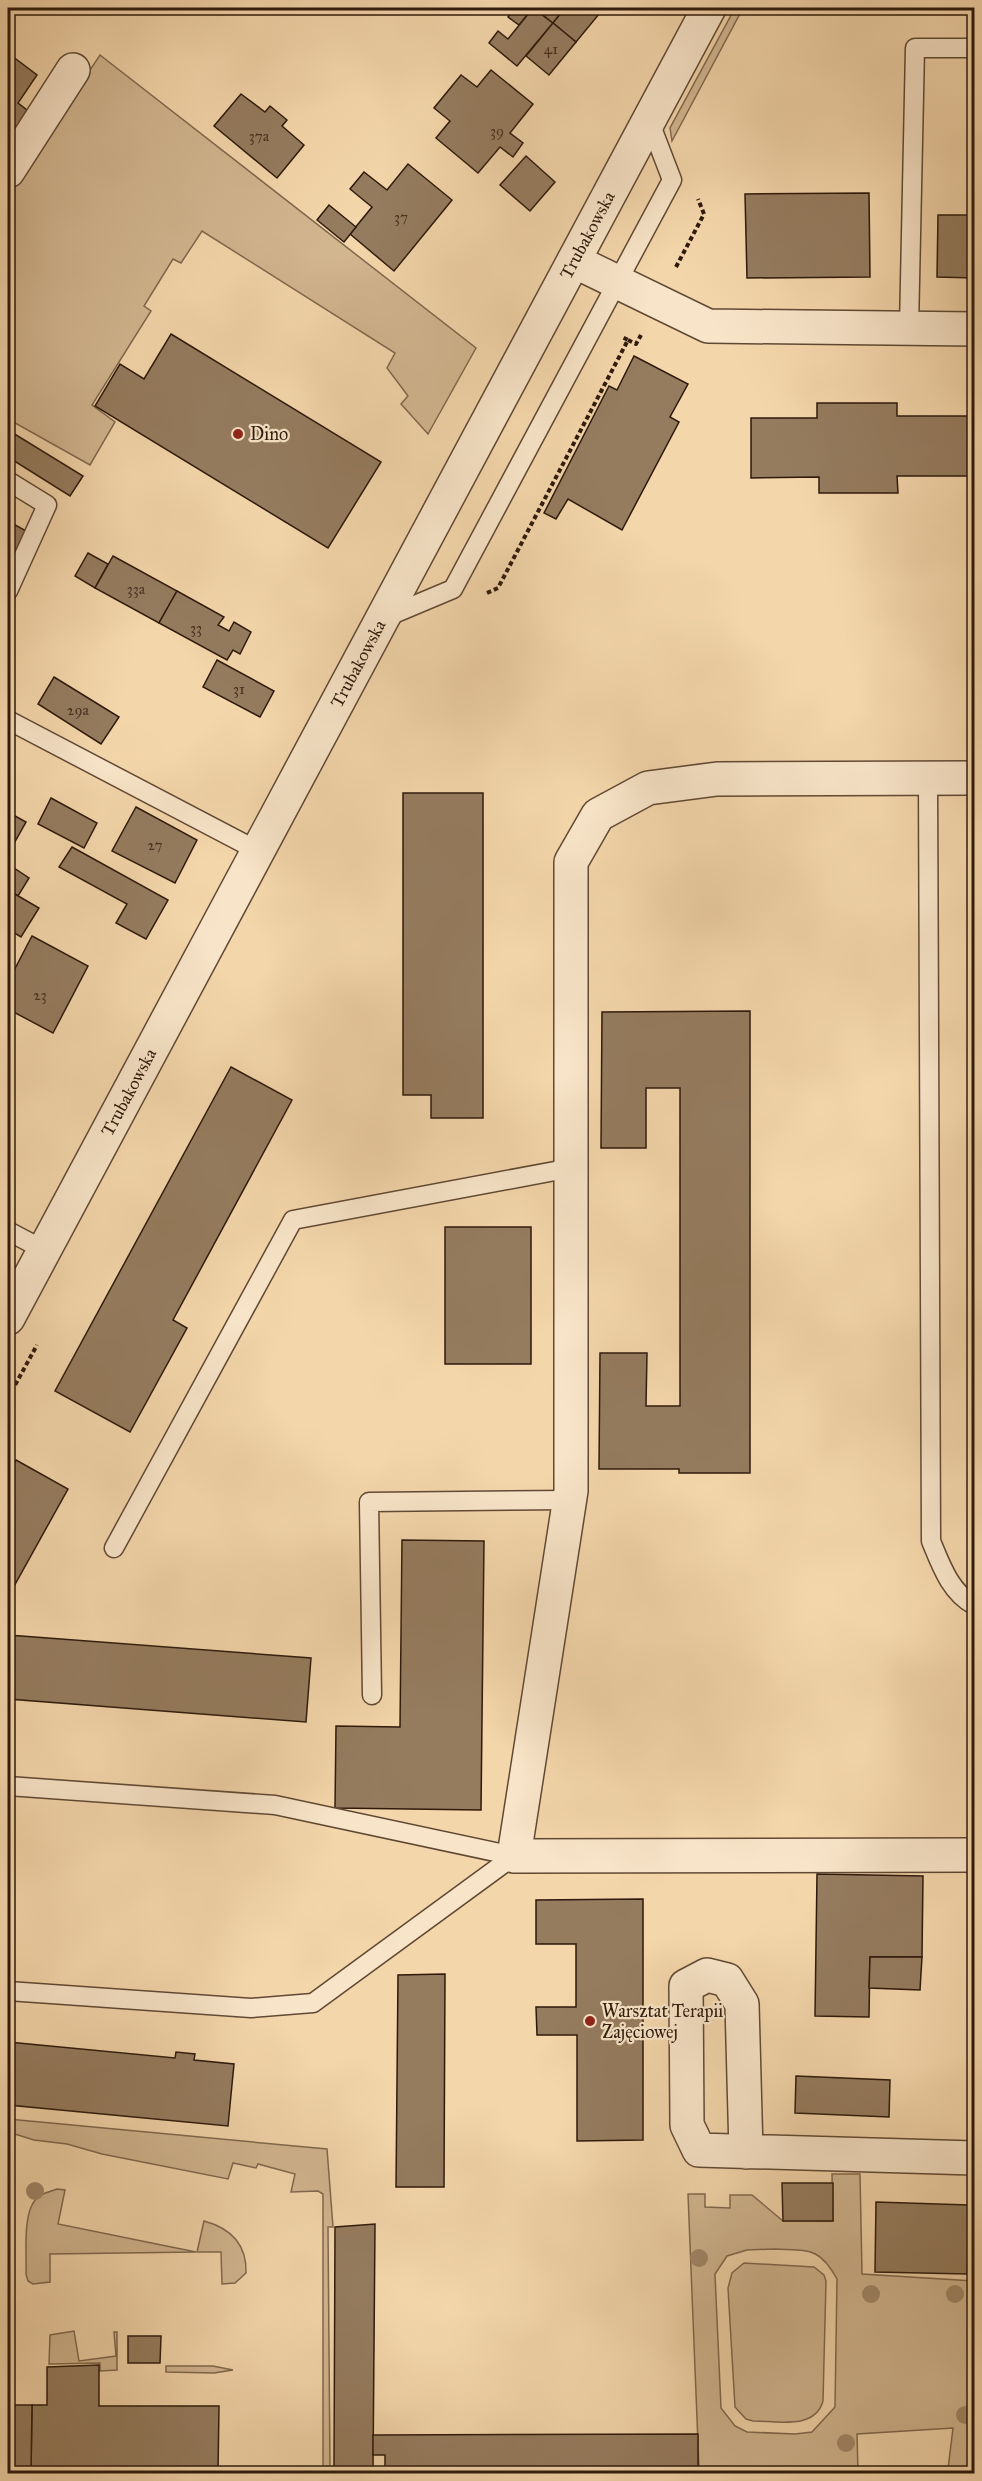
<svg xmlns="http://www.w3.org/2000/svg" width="982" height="2481" font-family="'IM FELL Great Primer',serif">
<rect width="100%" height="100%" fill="#f4d6ab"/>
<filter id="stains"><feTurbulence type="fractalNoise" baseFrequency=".00333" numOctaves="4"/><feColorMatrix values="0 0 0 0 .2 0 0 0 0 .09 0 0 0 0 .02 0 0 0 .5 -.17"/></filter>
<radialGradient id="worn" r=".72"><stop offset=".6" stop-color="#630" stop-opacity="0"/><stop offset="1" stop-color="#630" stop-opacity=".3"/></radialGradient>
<g fill="#d2b690" stroke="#80684e" stroke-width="1.5" fill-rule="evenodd">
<polygon points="735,8 743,8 672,141 670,128"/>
<polygon points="100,55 476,348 428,434 401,404 408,396 387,368 395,353 202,231 181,263 173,259 144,306 151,311 92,405 115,422 90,465 8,419 8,193"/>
<polygon points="8,2119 327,2149 333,2227 328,2227 330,2469 323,2469 323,2194 318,2191 291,2192 295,2174 258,2164 256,2168 233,2163 228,2179 102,2154 67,2144 34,2140 8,2132"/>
<path d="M832 2174H860L862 2274 974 2281V2470L948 2469 953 2428 857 2434 858 2471 700 2469 692 2474H499V2469L699 2468 688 2194H705V2207L730 2208V2195H752L783 2221H833ZM774 2249C808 2251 819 2246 837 2279L835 2407 812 2432 795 2434 747 2432 735 2426 721 2408 715 2274 727 2256 747 2250Z"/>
<path d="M57 2189 65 2190 58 2224 196 2252 50 2254V2282L33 2284 28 2281 26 2274C27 2255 22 2214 36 2199 41 2193 50 2192 57 2189Z"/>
<path d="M204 2221C230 2228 247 2244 246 2273L235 2283 222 2284 221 2252H197Z"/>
<path d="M744 2263 814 2267 824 2275 826 2281 823 2401C815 2430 777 2421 753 2421L746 2419 735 2407 728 2288 732 2273Z"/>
<polygon points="74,2331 79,2361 116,2356 114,2332 117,2332 117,2370 100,2371 100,2363 49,2364 50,2335"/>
<polygon points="166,2366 213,2366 233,2370 214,2373 166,2372"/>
</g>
<g fill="#957c5f" stroke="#2e1a0c" stroke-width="1.5">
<polygon points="516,8 533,8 519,25 508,17"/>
<polygon points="533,8 553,23 517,66 489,43 498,31 508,39"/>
<polygon points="534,8 565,8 553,23"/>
<polygon points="565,8 604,8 576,42 553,23"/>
<polygon points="553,23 576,42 549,75 526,56"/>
<polygon points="8,53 37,75 18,103 27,110 8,142"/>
<polygon points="491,70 533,104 510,133 523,143 513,157 500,147 478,173 436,138 450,121 434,108 461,75 477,87"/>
<polygon points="241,94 265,112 270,106 287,120 282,126 304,145 277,178 214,126"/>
<polygon points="526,156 555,182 530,211 500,185"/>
<polygon points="408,164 452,200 394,271 350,234 372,207 350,189 364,172 387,190"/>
<polygon points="869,193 870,277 747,278 745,194"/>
<polygon points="329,205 356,227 344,242 317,220"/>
<polygon points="938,215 974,215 974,278 937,277"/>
<polygon points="171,334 381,462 328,548 95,406 120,364 144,379"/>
<polygon points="634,356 688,384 670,417 679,422 622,530 568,499 556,519 544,513 609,386 617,390"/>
<polygon points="817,403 897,403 897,416 974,416 974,476 897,476 898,493 819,493 819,477 751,478 751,418 817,418"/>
<polygon points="8,430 83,476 70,496 8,457"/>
<polygon points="8,521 28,532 8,569"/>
<polygon points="88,553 108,564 95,588 75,576"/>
<polygon points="113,556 177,591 159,623 95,588"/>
<polygon points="177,591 224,617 218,625 229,631 234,622 251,632 240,654 233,650 227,660 159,623"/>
<polygon points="217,660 274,691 260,717 203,687"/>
<polygon points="54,677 119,717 101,744 38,704"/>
<polygon points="403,793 483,793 483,1118 431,1118 431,1095 403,1095"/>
<polygon points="51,798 97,823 84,848 38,824"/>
<polygon points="136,807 197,840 175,883 112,851"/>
<polygon points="8,812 26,822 12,847 8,845"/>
<polygon points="72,847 168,900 146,939 116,923 127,904 59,867"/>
<polygon points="8,864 29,878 18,896 8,890"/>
<polygon points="8,890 39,908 21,937 8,929"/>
<polygon points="32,936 88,966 53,1033 8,1009 8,982"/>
<polygon points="750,1011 750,1473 679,1473 679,1469 599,1469 600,1353 647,1353 646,1406 680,1406 680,1088 646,1088 646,1148 601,1148 602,1012"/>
<polygon points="231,1067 292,1100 173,1320 187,1328 130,1432 55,1391"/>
<rect x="445" y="1227" width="86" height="137"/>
<polygon points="16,1460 68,1489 8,1597 8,1475"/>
<polygon points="402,1540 484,1541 481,1810 335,1808 336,1726 400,1727"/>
<polygon points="8,1635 311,1658 306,1722 8,1699"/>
<polygon points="817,1874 923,1876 922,1957 870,1957 869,2017 815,2016"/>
<polygon points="643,1899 643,2140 577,2141 577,2035 537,2035 536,2007 576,2007 576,1944 536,1944 536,1900"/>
<polygon points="870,1957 922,1957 920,1990 869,1988"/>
<polygon points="445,1974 444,2187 396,2187 398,1975"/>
<polygon points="8,2042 175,2058 176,2052 195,2054 194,2060 234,2064 228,2126 8,2105"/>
<polygon points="796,2076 890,2080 889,2117 795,2113"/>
<polygon points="782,2183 833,2183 833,2221 783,2221"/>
<polygon points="876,2202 969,2205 967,2274 875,2272"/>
<polygon points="375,2224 373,2468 334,2468 335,2227"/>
<polygon points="128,2336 161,2336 160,2363 128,2363"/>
<polygon points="99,2365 99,2406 219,2406 218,2474 31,2474 32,2405 47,2405 47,2367"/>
<polygon points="8,2405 32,2405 31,2474 8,2474"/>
<polygon points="698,2434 698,2468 385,2470 385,2455 373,2455 373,2435"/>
<rect x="382" y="2469" width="117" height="5"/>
<polygon points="948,2469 948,2474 858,2474 857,2470"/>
<rect x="741" y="2471" width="117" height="3"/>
</g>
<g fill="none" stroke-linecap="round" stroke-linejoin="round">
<g stroke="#604934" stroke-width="21">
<g id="service">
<polyline points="909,328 915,48 974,48"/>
<polyline points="8,481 47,505 8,591"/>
<polyline points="384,618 453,589 672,180 649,120"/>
<polyline points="8,720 258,851"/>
<path d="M928 778 931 1541C941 1565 950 1592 974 1605"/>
<polyline points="8,1231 44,1250"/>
<polyline points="114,1548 293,1220 571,1168"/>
<polyline points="372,1695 369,1502 569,1500"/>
<polyline points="8,1786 275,1805 514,1856"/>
<polyline points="8,1991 251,2008 313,2003 514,1856"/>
</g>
</g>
<g stroke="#604934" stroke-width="36">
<g id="minor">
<polyline points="8,171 73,70"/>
<polyline points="574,261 708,326 974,329"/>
<polyline points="974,778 717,779 648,788 598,815 571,862 571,1491 514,1856 974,1855"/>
<polyline points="746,2152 742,2004 727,1980 707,1975 686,1986 687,2125 699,2150 974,2158"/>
</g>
</g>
<g stroke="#604934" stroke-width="36">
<g id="tertiary">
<path id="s1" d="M8 1318 709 8"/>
</g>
</g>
<g stroke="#2e1a0c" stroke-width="4" stroke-dasharray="4.5 3" stroke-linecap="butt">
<polyline points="676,267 704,214 698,199"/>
<polyline points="628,340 636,344 641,335"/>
<polyline points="487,593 498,588 628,340 622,337"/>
<polyline points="8,1398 37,1345"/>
</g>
<use href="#service" stroke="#f8e4c8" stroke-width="18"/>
<use href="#minor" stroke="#f8e4c8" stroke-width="33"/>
<use href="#tertiary" stroke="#f8e4c8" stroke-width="33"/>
</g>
<g fill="#a2886a">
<circle cx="35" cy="2191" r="9"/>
<circle cx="699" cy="2258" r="9"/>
<circle cx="871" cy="2294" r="9"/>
<circle cx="955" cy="2294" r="9"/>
<circle cx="965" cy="2415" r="9"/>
<circle cx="846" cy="2443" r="9"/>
</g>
<g fill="#8f2418" stroke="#f8e4c8" stroke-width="2">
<circle cx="238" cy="434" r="6"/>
<circle cx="590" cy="2021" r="6"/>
</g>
<g text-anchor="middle" stroke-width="4.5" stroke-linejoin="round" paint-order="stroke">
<g font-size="15" fill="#483221">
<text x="551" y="54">41</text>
<text x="497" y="136">39</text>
<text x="259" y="141">37a</text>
<text x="401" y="222">37</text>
<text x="136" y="594">33a</text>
<text x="196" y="633">33</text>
<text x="239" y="694">31</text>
<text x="78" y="715">29a</text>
<text x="155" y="850">27</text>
<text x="40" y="1000">23</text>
</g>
<g font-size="18" fill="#2e1a0c" stroke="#f8e4c8">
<text dy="6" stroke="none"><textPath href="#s1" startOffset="1228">Trubakowska</textPath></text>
<text dy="6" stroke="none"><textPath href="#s1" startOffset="742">Trubakowska</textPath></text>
<text dy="6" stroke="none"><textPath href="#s1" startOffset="256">Trubakowska</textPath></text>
</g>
<g font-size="18" fill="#2e1a0c" stroke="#f8e4c8" text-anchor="start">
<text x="250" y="440">Dino</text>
<text x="602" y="2017">Warsztat Terapii<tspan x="602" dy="21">Zajęciowej</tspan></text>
</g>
</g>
<rect width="982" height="2481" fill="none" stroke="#f4d6ab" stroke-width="30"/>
<rect x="9" y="9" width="964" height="2463" fill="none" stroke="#2e1a0c" stroke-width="3"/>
<rect x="15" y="15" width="952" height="2451" fill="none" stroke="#2e1a0c" stroke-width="1.5"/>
<rect width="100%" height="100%" filter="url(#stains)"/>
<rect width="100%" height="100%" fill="url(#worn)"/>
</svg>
